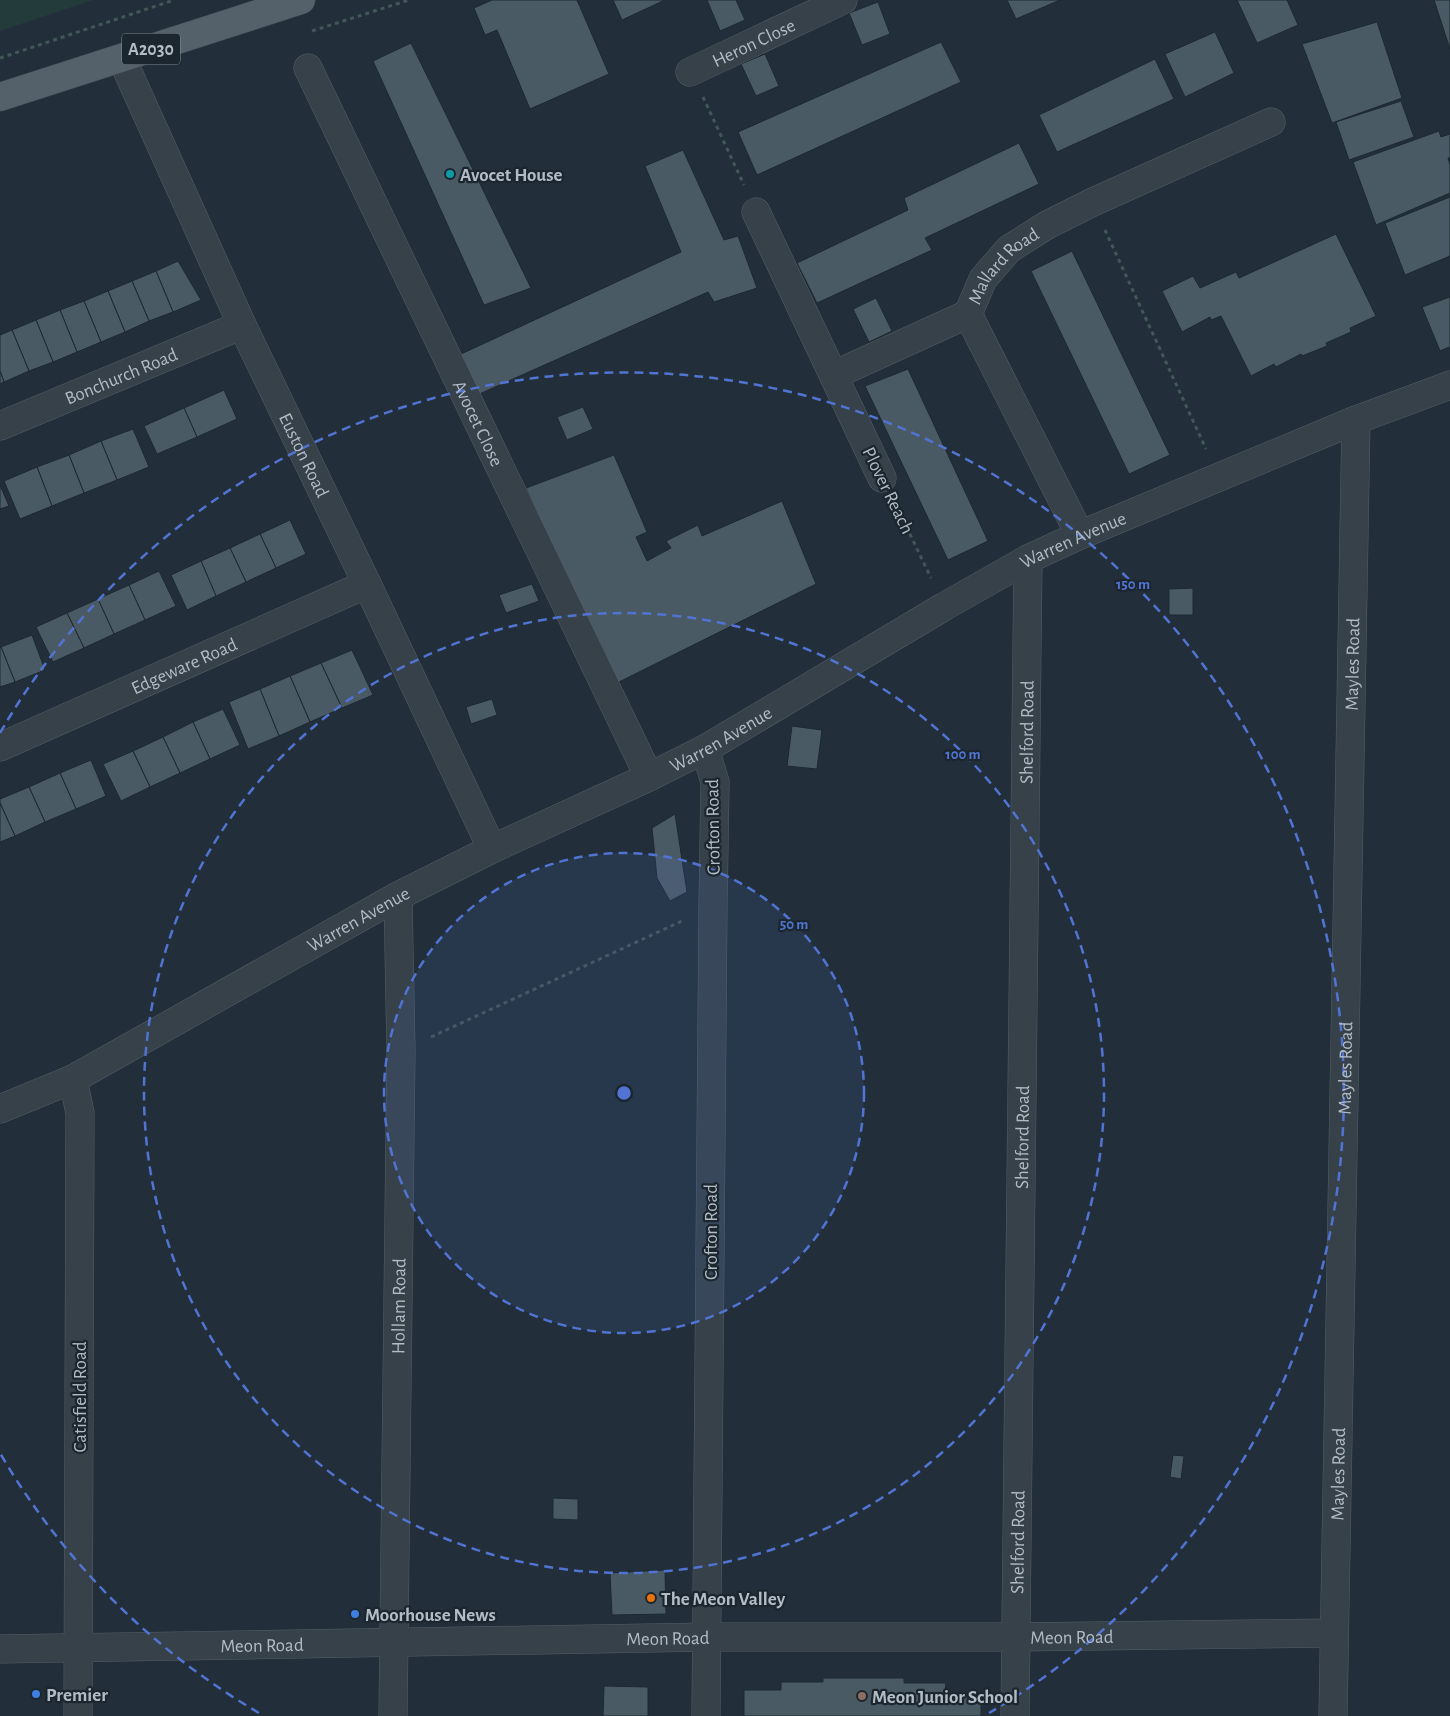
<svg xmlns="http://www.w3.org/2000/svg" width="1450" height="1716" font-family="'Alegreya Sans',sans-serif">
<rect width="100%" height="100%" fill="#222f3a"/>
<polygon fill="#243b3b" points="0,0 93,0 0,31"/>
<g fill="#4a5a65" stroke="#1d2831">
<polygon points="492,0 577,0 609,74 530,109 497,30 485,35 474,8"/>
<polygon points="613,0 665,0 622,20"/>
<polygon points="707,0 736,0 745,20 720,31"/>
<polygon points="1007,0 1060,0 1016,19"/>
<polygon points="1237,0 1287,0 1298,25 1257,43"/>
<polygon points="1434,0 1450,0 1450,49"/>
<polygon points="878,2 890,34 862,45 849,13"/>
<polygon points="1377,22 1402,98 1332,123 1302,44"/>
<polygon points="1215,32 1234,73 1185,97 1165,54"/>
<polygon points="941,42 961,82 757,175 738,132"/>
<polygon points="411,43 531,288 484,305 373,61"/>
<polygon points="765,54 779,86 756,96 741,64"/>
<polygon points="1155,59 1174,99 1057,152 1039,115"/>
<polygon points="1401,101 1414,137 1349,160 1336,122"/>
<polygon points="1439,131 1441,137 1450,134 1450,158 1448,158 1450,165 1450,193 1376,225 1353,162"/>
<polygon points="1019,143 1039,184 925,238 932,250 817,303 797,263 908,210 904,198"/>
<polygon points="683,150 724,240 738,236 757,288 714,302 708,292 475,396 459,355 681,252 645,166"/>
<polygon points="1450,197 1450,256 1405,275 1385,223"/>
<polygon points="1336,234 1376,316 1350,328 1351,332 1326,343 1327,346 1302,356 1301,354 1276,367 1274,364 1251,376 1221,316 1211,320 1210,317 1182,332 1162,291 1193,276 1200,288 1236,272 1239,278"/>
<polygon points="1072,251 1170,455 1129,474 1031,271"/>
<polygon points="178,261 201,300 173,312 156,271"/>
<polygon points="156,271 173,312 149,321 132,281"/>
<polygon points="132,281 149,321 125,332 108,291"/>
<polygon points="108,291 125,332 101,342 84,301"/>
<polygon points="1450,297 1450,350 1449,347 1440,351 1422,307"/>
<polygon points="876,298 892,331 869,342 853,309"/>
<polygon points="84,301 101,342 77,352 60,310"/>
<polygon points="60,310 77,352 53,362 36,320"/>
<polygon points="36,320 53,362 29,371 12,330"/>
<polygon points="12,330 29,371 4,382 0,371 0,335"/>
<polygon points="908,369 988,541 948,560 865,386"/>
<polygon points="0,371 4,382 0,384"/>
<polygon points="224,390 237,419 197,437 184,408"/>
<polygon points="583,407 593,429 567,440 557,417"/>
<polygon points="184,408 197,437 157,454 144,426"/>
<polygon points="133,429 149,467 117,480 101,441"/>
<polygon points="101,441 117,480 84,493 69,455"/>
<polygon points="69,455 84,493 52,506 37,467"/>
<polygon points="614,455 647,532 636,537 647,561 671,548 666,541 698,525 702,536 782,501 816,584 613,685 526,488"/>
<polygon points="37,467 52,506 20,519 4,481"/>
<polygon points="0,485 9,506 0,509"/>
<polygon points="290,520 306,554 276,568 260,534"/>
<polygon points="260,534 276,568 246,582 230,548"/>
<polygon points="230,548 246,582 216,596 201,561"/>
<polygon points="201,561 216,596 187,610 171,575"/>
<polygon points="159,571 176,606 145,620 129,585"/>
<polygon points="532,584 539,601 506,613 499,595"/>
<polygon points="129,585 145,620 114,634 98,599"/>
<polygon points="1193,588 1193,615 1169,615 1169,589"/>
<polygon points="98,599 114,634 84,648 67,613"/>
<polygon points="67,613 84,648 53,662 36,627"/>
<polygon points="32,635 45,670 15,682 1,647"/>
<polygon points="1,647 15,682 0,687 0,648"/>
<polygon points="352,650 373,695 342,708 321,663"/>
<polygon points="321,663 342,708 310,722 290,676"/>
<polygon points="290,676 310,722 279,736 260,689"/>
<polygon points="260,689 279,736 248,749 229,702"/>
<polygon points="492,699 497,715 471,724 466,707"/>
<polygon points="223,709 240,745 210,759 193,722"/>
<polygon points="193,722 210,759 180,773 163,737"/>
<polygon points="792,726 822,730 817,769 787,766"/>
<polygon points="163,737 180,773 150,787 133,751"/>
<polygon points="133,751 150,787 121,801 103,764"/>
<polygon points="91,760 106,796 76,809 60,773"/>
<polygon points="60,773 76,809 45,822 29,787"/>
<polygon points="29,787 45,822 15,836 0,803 0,799"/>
<polygon points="0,803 15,836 0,842"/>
<polygon points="675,814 687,892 670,901 657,878 652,828"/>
<polygon points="1173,1455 1184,1456 1181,1479 1170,1477"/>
<polygon points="553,1498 578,1499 578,1520 553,1519"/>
<polygon points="665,1570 666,1614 612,1615 610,1573"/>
<polygon points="823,1678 904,1678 904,1683 946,1683 945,1692 981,1693 981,1716 744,1716 744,1690 781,1690 781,1682 823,1682"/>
<polygon points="604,1686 648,1687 648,1716 603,1716"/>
</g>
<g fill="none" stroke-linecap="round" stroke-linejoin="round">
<g stroke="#545f68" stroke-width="29">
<g id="street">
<path id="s1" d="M122 59 242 325 367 584 492 849"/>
<path id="s2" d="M308 68 649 777"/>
<path id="s3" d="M690 72 843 0"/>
<polyline points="756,212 882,478"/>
<polyline points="834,375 968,314"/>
<path id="s4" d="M0 426 242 325"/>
<path id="s5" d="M1080 535 968 314 983 279 1009 249 1047 225 1093 202 1271 122"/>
<path id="s6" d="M0 747 367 584"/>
<polyline points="705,749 715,782 713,906 706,1716"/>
<polyline points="73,1079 80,1113 78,1716"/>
<path id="s7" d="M0 1109 73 1079 398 896 492 849 649 777 705 749 945 606 1028 559 1080 535 1356 420 1450 385"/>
<path id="s8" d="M0 1649 707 1637H1016L1334 1633"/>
<path id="s9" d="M393 1716 401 1051 398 896"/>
<path id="s10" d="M1015 1716 1028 559"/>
<path id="s11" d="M1333 1716 1356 420"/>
</g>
</g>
<g stroke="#3f4a53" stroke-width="29">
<polyline id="primary" points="0,97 301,0"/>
</g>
<g stroke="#425757" stroke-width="3" stroke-dasharray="4 4" stroke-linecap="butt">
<polyline points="312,31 409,0"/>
<polyline points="0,58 174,0"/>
<polyline points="703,97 744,185"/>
<polyline points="1105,230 1206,449"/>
<polyline points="896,505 931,578"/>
<polyline points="431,1037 682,921"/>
</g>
<use href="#street" stroke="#36414a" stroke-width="28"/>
<use href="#primary" stroke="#54606a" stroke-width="28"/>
</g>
<circle cx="624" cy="1093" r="240" fill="#5174d2" fill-opacity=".12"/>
<g fill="none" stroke="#5174d2" stroke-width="2.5" stroke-dasharray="9 6">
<circle cx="624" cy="1093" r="240"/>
<circle cx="624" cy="1093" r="480"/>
<path d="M259 1713A720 720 0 0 1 0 1453M0 733A720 720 0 1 1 989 1713"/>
</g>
<circle fill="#0f9aa8" stroke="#1b262f" stroke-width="2" cx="450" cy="174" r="5"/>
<circle fill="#e8710a" stroke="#1b262f" stroke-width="2" cx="651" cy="1598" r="5"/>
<g fill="#3f7fe0" stroke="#1b262f" stroke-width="2">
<circle cx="355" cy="1614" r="5"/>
<circle cx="36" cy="1694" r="5"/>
</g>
<circle fill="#8d6e63" stroke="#1b262f" stroke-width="2" cx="862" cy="1696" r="5"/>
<g text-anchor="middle" stroke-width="4.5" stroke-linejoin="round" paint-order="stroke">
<rect fill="#1b262f" stroke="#848f99" stroke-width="1" x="122" y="33.5" width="58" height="31" rx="4"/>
<g font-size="18" font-weight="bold" fill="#b1bcc6">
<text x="151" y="55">A2030</text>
</g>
<g font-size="19" fill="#b1bcc6" stroke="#1b262f">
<text dy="7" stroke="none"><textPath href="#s3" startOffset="70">Heron Close</textPath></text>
<text dy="7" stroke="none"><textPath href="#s5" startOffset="309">Mallard Road</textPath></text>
<text dy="7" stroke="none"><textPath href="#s4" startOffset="131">Bonchurch Road</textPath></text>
<text dy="7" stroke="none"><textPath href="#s2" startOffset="394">Avocet Close</textPath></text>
<text dy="7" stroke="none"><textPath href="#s1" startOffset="436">Euston Road</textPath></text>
<text transform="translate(889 490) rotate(64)" y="7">Plover Reach</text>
<text dy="7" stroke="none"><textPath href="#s7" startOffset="1216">Warren Avenue</textPath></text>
<text dy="7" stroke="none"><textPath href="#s11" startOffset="1052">Mayles Road</textPath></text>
<text dy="7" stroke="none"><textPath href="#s6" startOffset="201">Edgeware Road</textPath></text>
<text dy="7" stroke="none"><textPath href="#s10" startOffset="984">Shelford Road</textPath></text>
<text dy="7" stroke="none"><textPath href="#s7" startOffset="811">Warren Avenue</textPath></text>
<text transform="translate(712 827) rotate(-91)" y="7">Crofton Road</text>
<text dy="7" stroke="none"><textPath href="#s7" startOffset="406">Warren Avenue</textPath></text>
<text dy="7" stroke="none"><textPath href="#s11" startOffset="648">Mayles Road</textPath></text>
<text dy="7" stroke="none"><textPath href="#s10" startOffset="579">Shelford Road</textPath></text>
<text transform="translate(710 1232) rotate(-90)" y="7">Crofton Road</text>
<text dy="7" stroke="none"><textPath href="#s9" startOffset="410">Hollam Road</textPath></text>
<text transform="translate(79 1397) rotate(-90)" y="7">Catisfield Road</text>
<text dy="7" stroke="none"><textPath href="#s11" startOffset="242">Mayles Road</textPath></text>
<text dy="7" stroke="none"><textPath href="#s10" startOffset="174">Shelford Road</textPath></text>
<text dy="7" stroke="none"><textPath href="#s8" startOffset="1072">Meon Road</textPath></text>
<text dy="7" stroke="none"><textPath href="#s8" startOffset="668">Meon Road</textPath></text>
<text dy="7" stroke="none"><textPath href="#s8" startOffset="262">Meon Road</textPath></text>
</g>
<g font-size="19" font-weight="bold" fill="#b1bcc6" stroke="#1b262f" text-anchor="start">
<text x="460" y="181">Avocet House</text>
<text x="661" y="1605">The Meon Valley</text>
<text x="365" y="1621">Moorhouse News</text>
<text x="46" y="1701">Premier</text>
<text x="872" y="1703">Meon Junior School</text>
</g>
</g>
<circle cx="624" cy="1093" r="8" fill="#5174d2" stroke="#1b262f" stroke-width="2.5"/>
<g font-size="15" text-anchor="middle" font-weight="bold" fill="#5174d2" stroke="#1b262f" stroke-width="4.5" stroke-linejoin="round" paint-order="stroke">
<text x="1133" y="589">150 m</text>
<text x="963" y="759">100 m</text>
<text x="794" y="929">50 m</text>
</g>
</svg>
